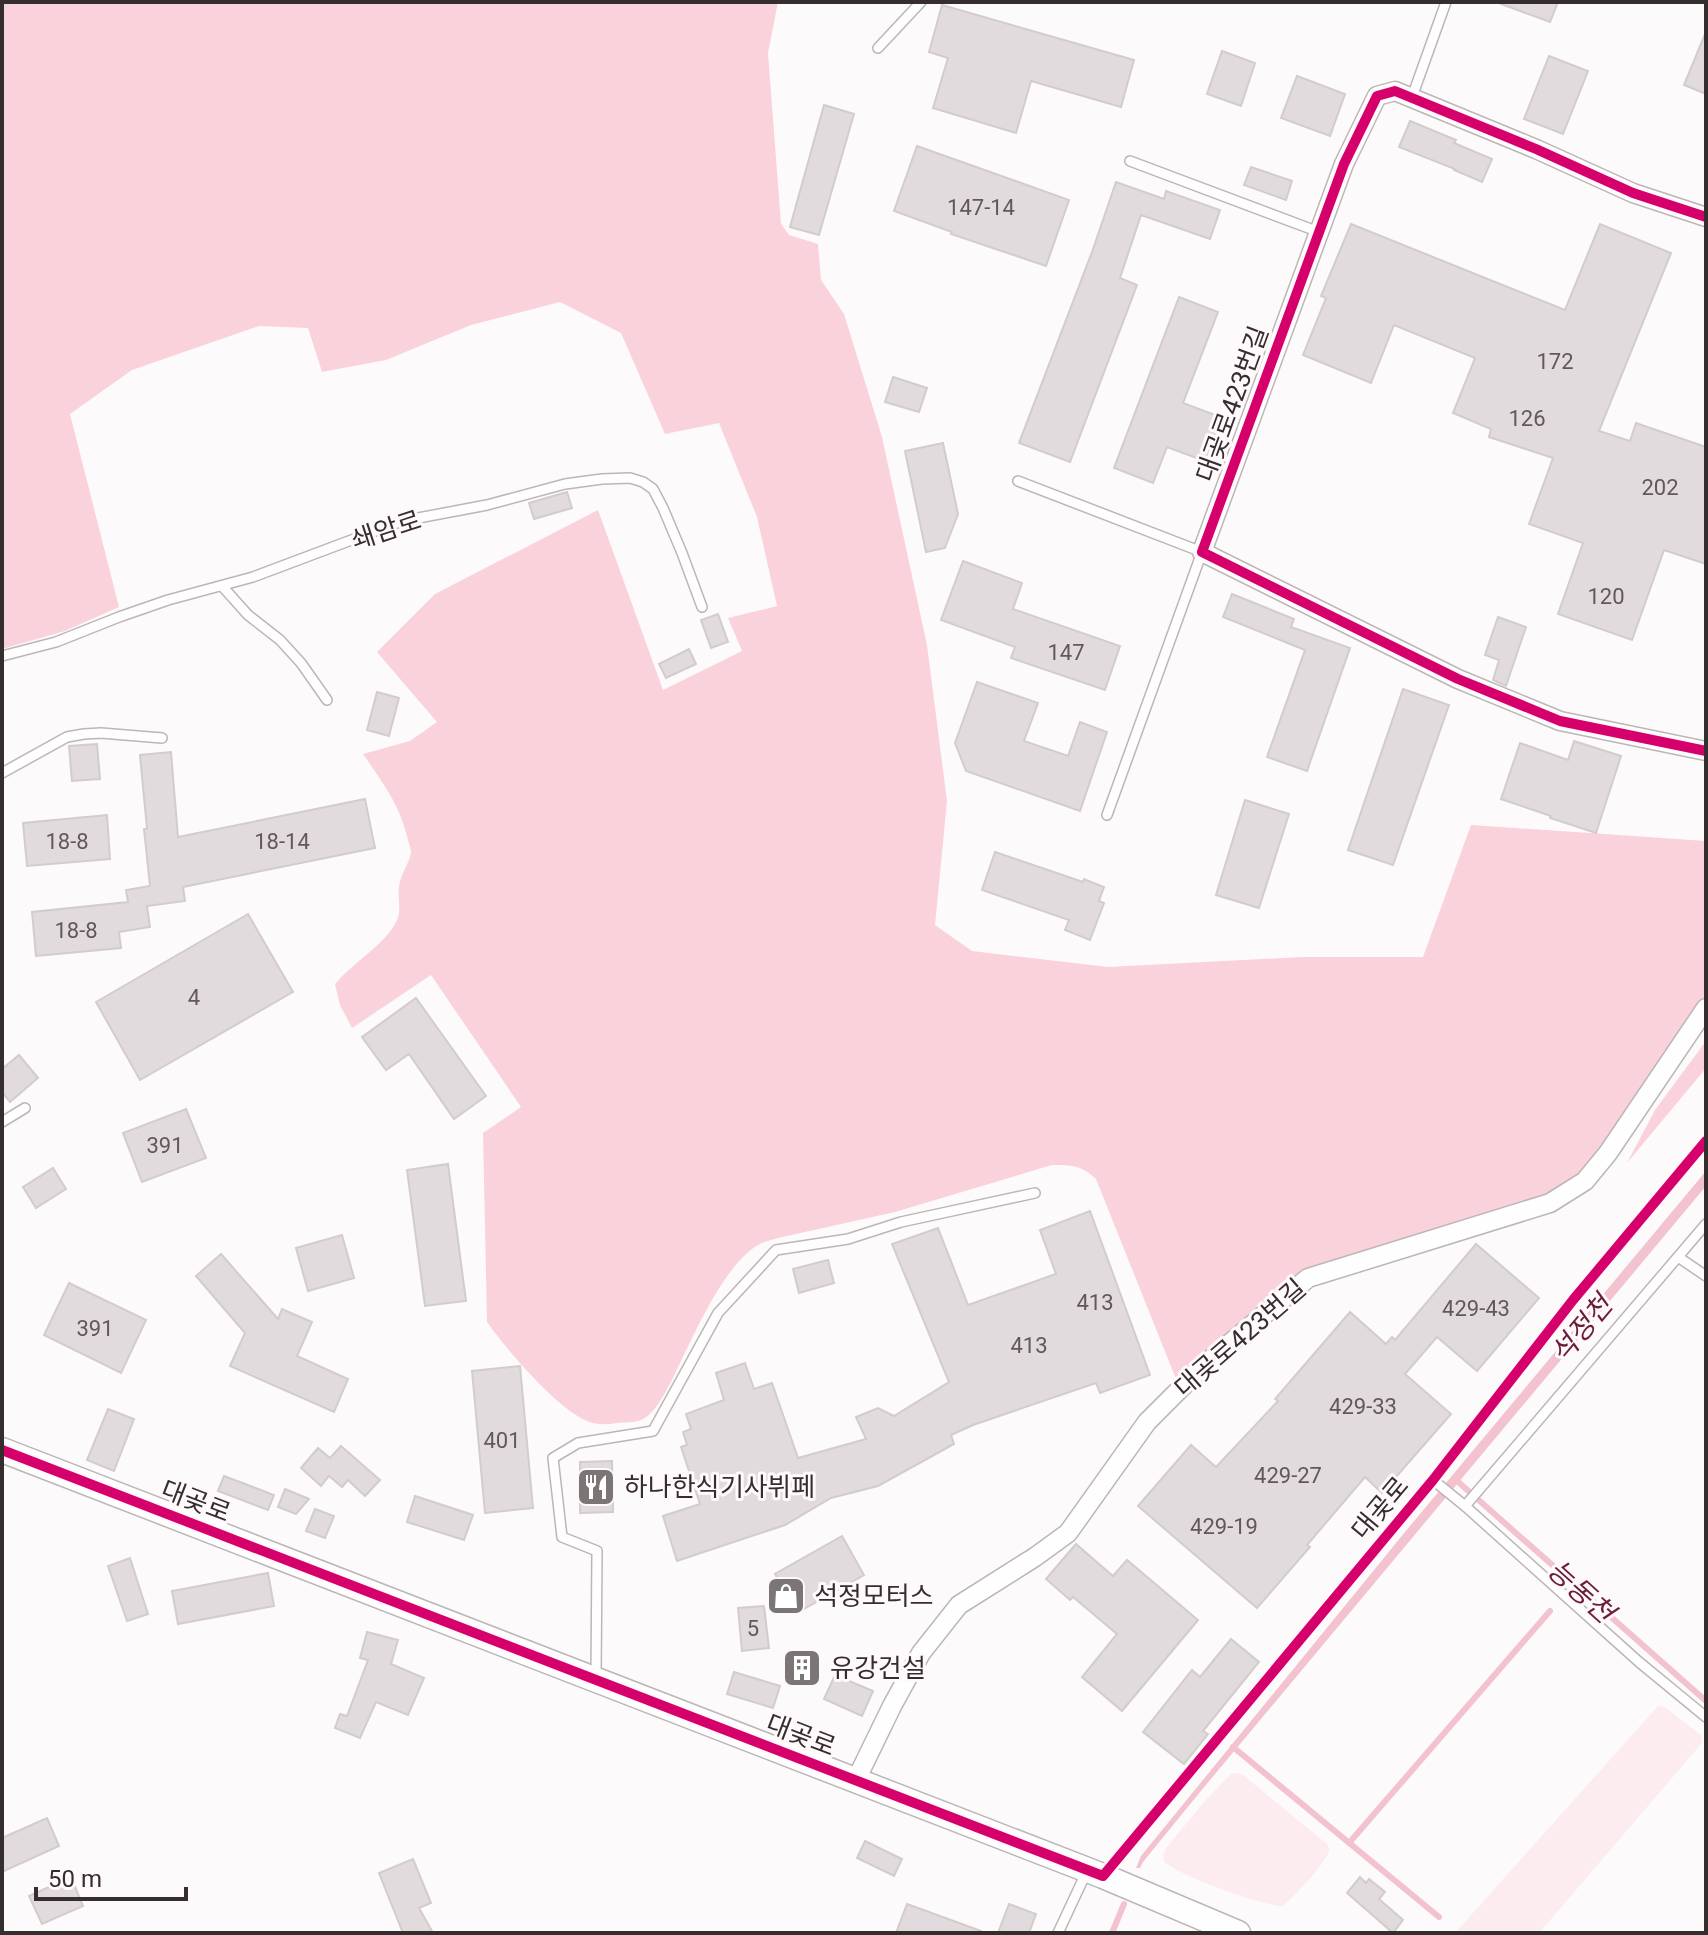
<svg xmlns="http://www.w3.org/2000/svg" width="1708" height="1935" font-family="Roboto,'Noto Sans KR',sans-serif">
<rect width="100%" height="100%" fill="#fdfafb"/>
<g fill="#fcecef">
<polygon points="1658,1706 1665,1707 1702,1736 1701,1744 1540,1932 1455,1933"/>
<path d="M1237 1773 1243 1775 1327 1844C1328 1846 1329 1848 1329 1850 1329 1860 1292 1899 1283 1906 1265 1907 1176 1875 1164 1861L1163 1855 1167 1847 1204 1802 1231 1774Z"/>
</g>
<g fill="#fad2dc">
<path d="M2 2H778L768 53 781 224 789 235 818 244 821 280 844 314 882 437 927 645 947 801 935 925 972 951 1108 967 1302 957H1423L1471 825 1706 841V1008L1585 1181 1308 1278 1180 1389 1096 1179C1081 1165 1072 1165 1052 1165L895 1212 778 1238C772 1240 765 1241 760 1244 723 1263 690 1344 671 1382 664 1394 655 1414 641 1420 634 1423 624 1422 617 1423 607 1425 596 1425 587 1421 556 1408 507 1350 487 1322L483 1133 521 1107 431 975 352 1028 340 1005 335 984C351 965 373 952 389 933 405 913 397 908 399 887 400 875 410 862 411 852 411 848 409 844 408 840 400 805 383 783 363 754L410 741 437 722 377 652 435 594 598 510 663 690 742 651 728 618 777 606 757 517 719 423 665 434 621 333 560 302 471 325 386 360 322 372 308 328 259 326 132 370 70 414 119 607 65 631 2 649Z"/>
<polygon points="1706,1041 1706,1068 1627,1163 1655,1110"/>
</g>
<polygon fill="#f2c2ce" points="1706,1171 1706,1186 1200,1792 1143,1862 1140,1868 1136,1868 1141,1856 1405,1532"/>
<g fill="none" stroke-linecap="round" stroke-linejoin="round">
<g stroke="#f2c2ce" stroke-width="6">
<polyline points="1456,1480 1706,1701"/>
<polyline points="1233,1747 1439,1917"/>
<polyline points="1349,1843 1550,1611"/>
<polyline points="1112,1933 1124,1904"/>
</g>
</g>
<g fill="#e1dbdd" stroke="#d2cccd" stroke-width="2">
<polygon points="1502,2 1558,2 1550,22 1501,4"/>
<polygon points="942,5 1134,60 1121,107 1031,81 1016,133 933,108 948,58 929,52"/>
<polygon points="1705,34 1706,34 1706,94 1684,85"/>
<polygon points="1222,51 1255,63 1241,106 1207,94"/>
<polygon points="1549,56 1588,71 1563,134 1524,119"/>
<polygon points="1297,76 1345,94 1330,136 1281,118"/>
<polygon points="824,105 854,114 819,235 790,227"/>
<polygon points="1410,121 1456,140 1454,143 1492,159 1482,182 1454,170 1455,169 1399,147"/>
<polygon points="917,146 1069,200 1046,266 951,234 952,232 894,211"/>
<polygon points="1251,167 1292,181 1286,200 1244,185"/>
<polygon points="1116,182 1164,199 1166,191 1220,210 1210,239 1141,215 1120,278 1137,285 1070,462 1019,443 1092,252"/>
<polygon points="1351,224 1565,310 1600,224 1671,253 1599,431 1630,441 1636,423 1706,447 1706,564 1664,550 1632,640 1558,614 1583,543 1529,524 1553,458 1489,437 1491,429 1453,413 1475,358 1394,325 1371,383 1303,355 1326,298 1321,296"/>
<polygon points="1179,297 1218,312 1183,403 1226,419 1210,463 1167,447 1153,483 1114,468"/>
<polygon points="893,377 927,388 919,412 885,402"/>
<polygon points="943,443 958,514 945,548 926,552 905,451"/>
<polygon points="567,492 572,508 534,519 529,503"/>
<polygon points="963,561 1022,583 1013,609 1120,646 1105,690 1011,658 1015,647 941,620"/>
<polygon points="1232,594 1294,619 1291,627 1350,648 1307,771 1267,757 1305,650 1223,617"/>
<polygon points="718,614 728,642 711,648 701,620"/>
<polygon points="1498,617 1526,627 1506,686 1493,680 1499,660 1485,655"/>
<polygon points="689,649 696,664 666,678 659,664"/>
<polygon points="977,682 1038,703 1024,741 1068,756 1080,722 1107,732 1080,811 966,771 955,743"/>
<polygon points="1403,689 1449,705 1393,865 1348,850"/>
<polygon points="377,692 399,698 389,736 367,730"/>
<polygon points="1574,741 1621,756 1596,833 1550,818 1551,816 1501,799 1520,743 1568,760"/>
<polygon points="97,744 100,779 72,781 69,746"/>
<polygon points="171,752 178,837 365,799 375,848 183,887 185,901 147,906 150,927 119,932 121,948 36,956 32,912 128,902 126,890 150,886 144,829 147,829 140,755"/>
<polygon points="1245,800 1289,814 1259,908 1216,895"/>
<polygon points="107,815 110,859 27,866 23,823"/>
<polygon points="995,852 1083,882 1084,879 1104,887 1099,901 1104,903 1090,940 1065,930 1069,920 982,890"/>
<polygon points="248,914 293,992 140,1080 96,1002"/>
<polygon points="416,998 486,1096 454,1119 409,1054 386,1070 362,1037"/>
<polygon points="19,1055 38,1078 10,1102 2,1092 2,1069"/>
<polygon points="186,1109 206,1158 142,1182 123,1133"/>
<polygon points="448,1164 466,1301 425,1306 407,1170"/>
<polygon points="53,1168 66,1189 36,1208 23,1187"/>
<polygon points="1090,1211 1150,1375 1100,1393 1096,1383 973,1425 951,1435 954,1444 878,1486 831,1498 785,1525 677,1561 663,1516 700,1504 681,1447 687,1445 683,1432 691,1429 686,1414 724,1400 716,1373 745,1363 754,1389 772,1383 798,1458 866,1439 856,1417 878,1408 894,1416 949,1382 892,1244 938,1228 968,1305 1056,1274 1040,1230"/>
<polygon points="342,1235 354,1278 308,1291 296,1248"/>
<polygon points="1476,1244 1539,1298 1477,1371 1437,1337 1405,1374 1451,1414 1382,1493 1365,1477 1307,1545 1310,1547 1257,1608 1138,1506 1191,1445 1216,1467 1278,1401 1275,1399 1350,1312 1386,1344 1392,1337 1395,1340"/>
<polygon points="221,1254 278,1319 282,1309 312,1322 297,1356 348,1379 334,1412 230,1366 245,1333 196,1276"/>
<polygon points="828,1260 834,1283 799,1293 793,1269"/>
<polygon points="69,1283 146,1320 121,1373 44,1335"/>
<polygon points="520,1366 533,1508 485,1513 472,1371"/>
<polygon points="108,1409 134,1419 114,1471 87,1460"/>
<polygon points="341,1446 380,1480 365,1496 348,1480 342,1487 329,1476 321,1486 301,1468 318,1448 330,1458"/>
<polygon points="612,1461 613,1512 580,1513 580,1462"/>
<polygon points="224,1476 274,1495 268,1510 218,1491"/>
<polygon points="285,1489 309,1499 296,1514 278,1507"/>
<polygon points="415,1496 473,1515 464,1540 407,1522"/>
<polygon points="315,1509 334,1516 325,1538 306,1531"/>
<polygon points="842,1536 864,1575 797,1613 775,1574"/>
<polygon points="1076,1544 1113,1576 1127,1560 1198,1620 1122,1711 1082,1677 1117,1634 1073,1597 1070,1600 1046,1579"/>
<polygon points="130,1558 148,1614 127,1621 108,1566"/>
<polygon points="268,1573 274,1606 178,1624 172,1591"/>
<polygon points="764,1606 769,1648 742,1651 738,1608"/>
<polygon points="367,1632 398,1640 391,1664 424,1678 408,1715 376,1702 360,1738 335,1728 340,1714 347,1716 368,1660 360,1658"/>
<polygon points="1231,1639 1259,1662 1203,1731 1208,1734 1184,1764 1143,1732 1192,1670 1200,1677"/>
<polygon points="817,1657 818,1676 787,1679 786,1660"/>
<polygon points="734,1672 780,1686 773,1708 727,1694"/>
<polygon points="835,1675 873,1691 862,1716 824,1699"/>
<polygon points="47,1818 59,1846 2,1872 2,1838"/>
<polygon points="865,1841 902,1859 894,1876 857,1858"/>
<polygon points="413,1859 431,1903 419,1908 433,1933 403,1933 379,1873"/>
<polygon points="71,1877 83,1906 42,1924 29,1896"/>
<polygon points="1360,1877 1366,1883 1369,1879 1385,1892 1379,1899 1403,1920 1393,1933 1347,1893"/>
<polygon points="907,1904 981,1931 981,1933 896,1933"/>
<polygon points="1009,1904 1036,1914 1029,1933 998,1933"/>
</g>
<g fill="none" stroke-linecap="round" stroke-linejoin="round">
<g stroke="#bcb6b7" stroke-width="12">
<g id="service">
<polyline points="878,48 921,2"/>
<polyline points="1412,97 1446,2"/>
<polyline points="1130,161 1319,232"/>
<polyline points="1018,481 1202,552 1107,815"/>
<polyline points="222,586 248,615 280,640 301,663 327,700"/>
<polyline points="2,656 56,642 119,617 168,600 253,577 402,521 487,505 565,484 602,479 630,478 643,482 653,489 663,508 682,553 702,607"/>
<polyline points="2,773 67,737 84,734 101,733 162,738"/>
<polyline points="2,1122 25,1108"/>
<polyline points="1678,1257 1706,1276"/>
<polyline points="1433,1480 1465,1506 1706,1224"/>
<polyline points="1465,1506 1639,1662 1706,1717"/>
<polyline points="596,1676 597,1551 562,1537 553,1458 578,1443 653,1431 718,1313 776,1250 848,1239 901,1222 1035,1193"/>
<polyline points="1104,1874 1433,1480 1573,1300 1706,1141"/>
<polyline points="1058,1933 1086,1873"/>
</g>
</g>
<g stroke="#bcb6b7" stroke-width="21">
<g id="minor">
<polyline points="1706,217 1633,193 1536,149 1395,91 1377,96 1344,164 1202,552 1458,679 1560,721 1706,751"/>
<polyline points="856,1780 892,1706 921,1653 959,1605 1035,1557 1068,1533 1147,1422 1204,1365 1308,1278 1550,1203 1585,1181 1608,1153 1706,1008"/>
</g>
</g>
<g stroke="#bcb6b7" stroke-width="27">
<polyline id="tertiary" points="2,1450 1103,1876 1238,1933"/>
</g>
<use href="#service" stroke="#fffefe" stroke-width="9"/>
<use href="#minor" stroke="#fffefe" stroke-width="18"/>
<use href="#tertiary" stroke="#fffefe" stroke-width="24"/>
<g stroke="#fef9fa" stroke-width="15">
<g id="cycleway">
<polyline points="1706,217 1633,193 1536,149 1395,91 1377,96 1344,164 1202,552 1458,679 1560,721 1706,751"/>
<polyline points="2,1450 1103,1876 1433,1480 1573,1300 1706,1141"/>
</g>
</g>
<use href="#cycleway" stroke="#d6006c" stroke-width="10"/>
</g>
<defs>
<g id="restaurant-square" transform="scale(2)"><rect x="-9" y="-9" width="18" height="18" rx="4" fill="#7c7576" stroke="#fef9fa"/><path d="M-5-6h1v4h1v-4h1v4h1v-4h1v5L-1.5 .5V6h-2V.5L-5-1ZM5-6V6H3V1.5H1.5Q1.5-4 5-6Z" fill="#fff"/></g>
<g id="shop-square" transform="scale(2)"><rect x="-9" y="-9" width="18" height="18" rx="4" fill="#7c7576" stroke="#fef9fa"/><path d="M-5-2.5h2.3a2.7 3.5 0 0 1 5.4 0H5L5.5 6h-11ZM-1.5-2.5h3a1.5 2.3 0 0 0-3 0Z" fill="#fff"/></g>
<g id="building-square" transform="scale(2)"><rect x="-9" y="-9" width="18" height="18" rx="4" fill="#7c7576" stroke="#fef9fa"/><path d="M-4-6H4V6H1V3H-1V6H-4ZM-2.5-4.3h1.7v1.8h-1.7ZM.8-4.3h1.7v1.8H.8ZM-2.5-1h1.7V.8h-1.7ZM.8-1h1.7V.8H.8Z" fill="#fff"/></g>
</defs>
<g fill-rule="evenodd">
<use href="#restaurant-square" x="596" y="1487"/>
<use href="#shop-square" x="786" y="1596"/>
<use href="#building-square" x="802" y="1668"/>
</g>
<g text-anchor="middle" stroke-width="6" stroke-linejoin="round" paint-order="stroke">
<g font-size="22" fill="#61585a">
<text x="981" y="215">147-14</text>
<text x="1555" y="369">172</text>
<text x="1527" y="426">126</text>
<text x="1660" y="495">202</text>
<text x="1606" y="604">120</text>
<text x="1066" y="660">147</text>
<text x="67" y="849">18-8</text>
<text x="282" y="849">18-14</text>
<text x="76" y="938">18-8</text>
<text x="194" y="1005">4</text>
<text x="165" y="1153">391</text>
<text x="1095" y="1310">413</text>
<text x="1476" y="1316">429-43</text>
<text x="95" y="1336">391</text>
<text x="1029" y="1353">413</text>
<text x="1363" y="1414">429-33</text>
<text x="502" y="1448">401</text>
<text x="1288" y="1483">429-27</text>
<text x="1224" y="1534">429-19</text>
<text x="753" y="1636">5</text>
</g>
<g font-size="26" fill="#362d2f" stroke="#fef9fa">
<text transform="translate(1232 404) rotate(-70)" y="9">대곶로423번길</text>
<text transform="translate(386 530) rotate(-18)" y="9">쇄암로</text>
<text transform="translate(1240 1338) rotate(-41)" y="9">대곶로423번길</text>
<text transform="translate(196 1501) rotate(21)" y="9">대곶로</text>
<text transform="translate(1380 1508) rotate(-50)" y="9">대곶로</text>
<text transform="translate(801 1735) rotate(21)" y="9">대곶로</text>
</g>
<g font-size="26" fill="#362d2f" stroke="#fef9fa" text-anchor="start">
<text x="624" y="1496">하나한식기사뷔페</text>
<text x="814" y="1605">석정모터스</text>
<text x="830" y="1677">유강건설</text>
</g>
<g font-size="28" font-style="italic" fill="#6b1d38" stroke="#fef9fa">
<text transform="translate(1581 1329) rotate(-50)" y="10">석정천</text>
<text transform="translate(1581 1591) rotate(42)" y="10">능동천</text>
</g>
</g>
<rect width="1708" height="1935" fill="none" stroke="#362d2f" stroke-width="8"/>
<path d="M36 1887v12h150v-12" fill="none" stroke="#362d2f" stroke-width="4"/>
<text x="48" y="1887" font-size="24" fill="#362d2f" stroke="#fef9fa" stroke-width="6" paint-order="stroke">50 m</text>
</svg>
